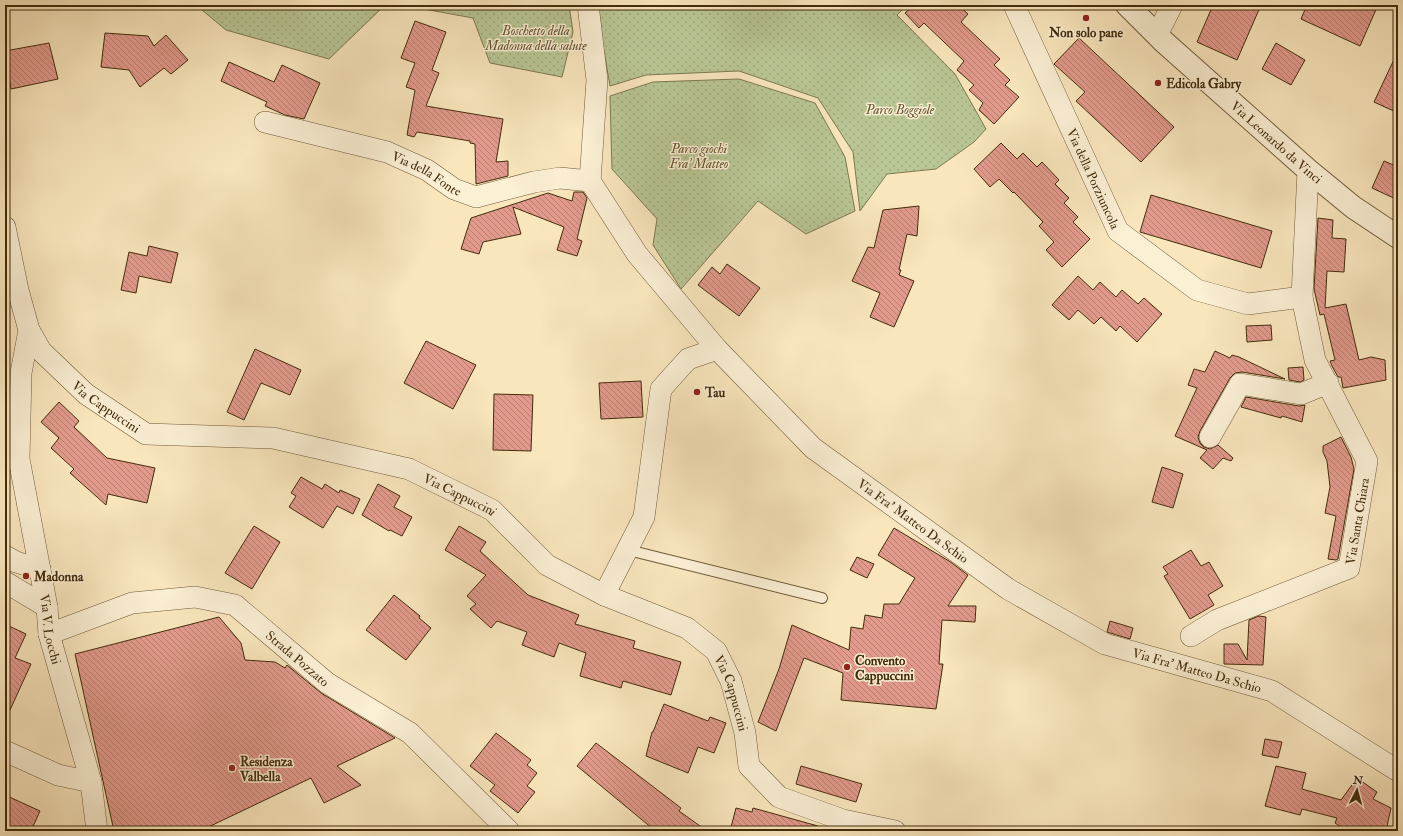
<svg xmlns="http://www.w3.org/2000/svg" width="1403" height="836" font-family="'IM FELL Double Pica',serif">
<defs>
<pattern id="grass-dots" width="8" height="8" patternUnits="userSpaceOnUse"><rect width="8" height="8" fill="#b9c695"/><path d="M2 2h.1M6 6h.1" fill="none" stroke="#a0aa7f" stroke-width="1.8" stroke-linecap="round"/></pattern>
<pattern id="building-back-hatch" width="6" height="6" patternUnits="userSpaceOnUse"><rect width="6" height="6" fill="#e29a8c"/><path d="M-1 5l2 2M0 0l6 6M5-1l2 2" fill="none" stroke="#b97e71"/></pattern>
</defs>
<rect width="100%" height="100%" fill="#f9e6bd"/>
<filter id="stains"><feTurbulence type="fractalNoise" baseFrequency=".005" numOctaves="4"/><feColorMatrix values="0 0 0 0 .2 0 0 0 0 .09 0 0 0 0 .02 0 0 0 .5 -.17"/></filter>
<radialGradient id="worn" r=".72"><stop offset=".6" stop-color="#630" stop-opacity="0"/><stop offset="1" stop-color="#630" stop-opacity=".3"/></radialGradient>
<g fill="url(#grass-dots)" stroke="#7e7950">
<polygon points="196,5 385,5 329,59 226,30"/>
<polygon points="402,5 569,5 573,32 562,77 490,63 473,18"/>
<polygon points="596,5 907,5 897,15 955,74 986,129 974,142 936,169 887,174 860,211 853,152 818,98 739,71 646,75 610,86"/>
<polygon points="739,79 815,103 845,157 855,211 806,234 758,201 681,289 653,245 657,219 612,169 610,96 653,82"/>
</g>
<g fill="url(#building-back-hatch)" stroke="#432c0b">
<polygon points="914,5 958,5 968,14 961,22 1000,59 994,65 1010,80 1005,85 1019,97 994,124 979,110 983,103 969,90 974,85 957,70 964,61 924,23 919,28 905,13"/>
<polygon points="1213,5 1261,5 1237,60 1197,42"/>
<polygon points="1307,5 1378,5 1360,46 1301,19"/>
<polygon points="415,21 446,32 432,70 439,73 426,106 503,119 496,162 508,161 508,176 476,184 475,144 470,143 470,141 417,132 414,137 407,135 415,90 406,87 415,63 401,58"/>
<polygon points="105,33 148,36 154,46 166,35 188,60 171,74 164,68 140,87 129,70 101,67"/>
<polygon points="1079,38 1174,127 1141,162 1076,101 1085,92 1054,64"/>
<polygon points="49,43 58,79 11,89 5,51"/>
<polygon points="1276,43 1305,60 1291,85 1262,69"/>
<polygon points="1398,51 1398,113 1374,102"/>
<polygon points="229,62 274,82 282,65 320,83 304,119 285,115 265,106 267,102 221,81"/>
<polygon points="1001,143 1017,159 1023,153 1037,167 1042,162 1059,180 1055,184 1069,198 1064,203 1078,217 1073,222 1090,239 1062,267 1046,250 1054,242 1039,226 1043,222 1014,192 1013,193 999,179 990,187 974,169"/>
<polygon points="1384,161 1398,167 1398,200 1372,188"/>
<polygon points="574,192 583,192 587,198 577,239 582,241 577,256 557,250 564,227 513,207 521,234 483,242 479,254 461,249 471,218 548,193 572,201"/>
<polygon points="1151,195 1272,231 1261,268 1140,232"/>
<polygon points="919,206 917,236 907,234 899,270 901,270 899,275 914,281 894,327 870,317 880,293 852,281 868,247 874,248 883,210"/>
<polygon points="1318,218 1333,220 1332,238 1346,239 1344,272 1327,271 1325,308 1346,304 1359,360 1371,357 1385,360 1386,380 1343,388 1341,377 1338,377 1332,366 1330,361 1335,360 1324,314 1320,315 1314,289"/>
<polygon points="149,246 178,253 171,283 139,276 136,293 121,290 129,252 147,256"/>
<polygon points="727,264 760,288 739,316 698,285 712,267 720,274"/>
<polygon points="1078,276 1093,290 1100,282 1116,297 1122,290 1138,304 1144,298 1162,314 1137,342 1120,326 1116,331 1101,317 1094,324 1078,310 1069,320 1052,305"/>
<polygon points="1271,325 1272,340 1247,342 1246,326"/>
<polygon points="426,341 476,365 453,409 404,383"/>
<polygon points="255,349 301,370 290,395 261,383 244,420 227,412"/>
<polygon points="1215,351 1230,358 1232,355 1239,357 1285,379 1242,372 1235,373 1230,378 1200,431 1198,437 1200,443 1204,447 1210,449 1218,445 1233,458 1231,461 1223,458 1213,469 1200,458 1207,450 1175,436 1197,388 1188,385 1194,369 1205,372"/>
<polygon points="1303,367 1304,380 1300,382 1289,380 1288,368"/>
<polygon points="641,381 643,417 601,419 599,383"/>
<polygon points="494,394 533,395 531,451 493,450"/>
<polygon points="1246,397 1299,406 1305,405 1302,422 1282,416 1281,418 1241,407"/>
<polygon points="59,402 79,421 74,427 107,458 155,468 147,503 108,494 106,505 70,473 74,469 51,448 59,438 41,422"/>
<polygon points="1341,437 1351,457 1354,469 1338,559 1336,560 1328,559 1336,516 1325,513 1330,487 1327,461 1323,452 1323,446"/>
<polygon points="1162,467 1183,474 1173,508 1152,502"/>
<polygon points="301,477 322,489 325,484 339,493 340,490 360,499 353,514 337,506 323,528 289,507 296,496 291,493"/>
<polygon points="378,484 400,496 394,507 412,517 402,536 390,530 389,531 362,515"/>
<polygon points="254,526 280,542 252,589 225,573"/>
<polygon points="459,526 486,542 480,551 528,595 579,615 575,624 635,641 633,648 681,662 671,695 623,681 621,688 580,676 586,653 559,643 554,657 522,645 527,632 497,621 491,628 470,609 476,604 467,596 486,575 445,550"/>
<polygon points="894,528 949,561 968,575 948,606 976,606 975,622 942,620 939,664 943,664 936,709 841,700 843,673 804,658 776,731 758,722 779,669 792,625 849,650 851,627 863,629 865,615 882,618 884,604 899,604 915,578 878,555"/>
<polygon points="1191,550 1201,566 1209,562 1223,586 1208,595 1214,605 1190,619 1164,576 1168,574 1163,567"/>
<polygon points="857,557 874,564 867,578 850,570"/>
<polygon points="394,595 420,616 419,618 431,628 406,660 366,630"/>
<polygon points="1259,616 1266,617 1263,665 1224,664 1224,644 1238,644 1247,660 1249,620"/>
<polygon points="219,617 241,643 245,660 275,662 285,668 287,665 321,693 395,738 337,766 361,785 324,803 311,778 200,831 114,831 75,654"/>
<polygon points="1110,621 1133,628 1130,639 1107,632"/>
<polygon points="9,626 26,634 15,658 31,664 5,721 5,635"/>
<polygon points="664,704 708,721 710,717 726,723 714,753 698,747 688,773 646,756 652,732 653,732"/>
<polygon points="496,733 531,760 527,765 537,773 527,786 535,792 518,813 490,791 495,785 470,766"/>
<polygon points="1265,739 1282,742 1278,758 1262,755"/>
<polygon points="596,743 681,808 679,811 707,831 656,831 647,824 577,766"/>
<polygon points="801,766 862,784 856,802 796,784"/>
<polygon points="1276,766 1306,773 1302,789 1341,800 1357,778 1377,792 1373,799 1391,808 1386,831 1347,831 1335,823 1337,818 1302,809 1300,815 1265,806"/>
<polygon points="5,795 40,811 31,831 5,831"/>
<polygon points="736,808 752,812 753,808 818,826 818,831 730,831"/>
</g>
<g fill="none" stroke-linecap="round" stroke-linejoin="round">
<g stroke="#705a38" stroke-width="12">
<polyline id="service" points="628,550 822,598"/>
</g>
<g stroke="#705a38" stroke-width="22">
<g id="minor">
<polyline points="588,5 597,80 590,181"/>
<path id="s1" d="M1014 5 1118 231 1197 290 1248 304 1302 297"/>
<polyline points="1157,35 1172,5"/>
<path id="s2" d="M265 122 387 152 427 170 454 189 476 197 534 182 560 178 590 181 637 254 717 349 813 448 1008 589 1105 644 1272 691 1398 771"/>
<path id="s3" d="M5 227 18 290 29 330 41 351 86 394 146 434 273 438 409 469 492 510 547 565 604 595 687 628 716 651 731 681 745 733 749 766 779 797 843 820 895 831"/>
<path id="s4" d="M29 330 21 373 19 459 47 607 49 634 91 782 97 831"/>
<polyline points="1210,437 1240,384 1301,394 1328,383"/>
<polyline points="5,556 16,562 40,569"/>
<polyline points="5,582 47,607"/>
<polyline points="604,595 644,517 661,389 688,359 717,349"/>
<path id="s5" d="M49 634 132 603 195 597 235 605 327 683 410 733 509 831"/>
<path id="s6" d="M1191 636 1217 620 1349 568 1367 461 1315 360 1302 297 1308 170"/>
<polyline points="5,751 58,775 91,782"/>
</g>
</g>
<g stroke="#705a38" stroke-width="24">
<g id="tertiary">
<path id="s7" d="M1127 5 1164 42 1308 170 1353 207 1398 237"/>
</g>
</g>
<use href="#service" stroke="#fbefd4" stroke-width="10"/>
<use href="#minor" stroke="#fbefd4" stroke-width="21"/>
<use href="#tertiary" stroke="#fbefd4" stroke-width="22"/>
</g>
<g fill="#8f2418" stroke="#fbefd4" stroke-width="1.5">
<circle cx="1086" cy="18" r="4"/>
<circle cx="1158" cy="83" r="4"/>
<circle cx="697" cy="392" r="4"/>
<circle cx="26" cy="576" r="4"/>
<circle cx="847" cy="667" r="4"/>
<circle cx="232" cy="768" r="4"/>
</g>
<g text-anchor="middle" stroke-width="3" stroke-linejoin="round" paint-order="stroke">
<g font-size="13" font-style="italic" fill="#60522e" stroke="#fbefd4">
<text x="536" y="35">Boschetto della<tspan x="536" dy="15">Madonna della salute</tspan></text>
<text x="900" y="114">Parco Boggiole</text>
<text x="699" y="153">Parco giochi<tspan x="699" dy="15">Fra' Matteo</tspan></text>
</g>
<g font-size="13" font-weight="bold" fill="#432c0b" stroke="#fbefd4" text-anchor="start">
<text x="1086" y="37" text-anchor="middle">Non solo pane</text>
<text x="1166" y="88">Edicola Gabry</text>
<text x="705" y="397">Tau</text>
<text x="34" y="581">Madonna</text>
<text x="855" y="665">Convento<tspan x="855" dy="15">Cappuccini</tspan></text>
<text x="240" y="766">Residenza<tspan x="240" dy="15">Valbella</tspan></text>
</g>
<g font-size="13" fill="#432c0b" stroke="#fbefd4">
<text dy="5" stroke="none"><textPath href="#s7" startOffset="203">Via Leonardo da Vinci</textPath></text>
<text dy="5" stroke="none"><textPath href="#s2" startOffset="171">Via della Fonte</textPath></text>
<text dy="5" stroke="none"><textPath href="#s1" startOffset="191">Via della Porziuncola</textPath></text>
<text dy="5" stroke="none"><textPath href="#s3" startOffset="216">Via Cappuccini</textPath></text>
<text dy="5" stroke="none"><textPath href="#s3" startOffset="588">Via Cappuccini</textPath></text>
<text dy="5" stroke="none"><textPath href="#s6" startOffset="220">Via Santa Chiara</textPath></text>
<text dy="5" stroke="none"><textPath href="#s2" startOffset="815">Via Fra' Matteo Da Schio</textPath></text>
<text dy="5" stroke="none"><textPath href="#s4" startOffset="303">Via V. Locchi</textPath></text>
<text dy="5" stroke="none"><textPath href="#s5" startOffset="275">Strada Pozzato</textPath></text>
<text dy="5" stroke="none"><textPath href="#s2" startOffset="1139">Via Fra' Matteo Da Schio</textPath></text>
<text dy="5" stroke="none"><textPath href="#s3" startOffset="937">Via Cappuccini</textPath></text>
</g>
</g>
<rect width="1403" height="836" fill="none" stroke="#f9e6bd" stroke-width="20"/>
<rect x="6" y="6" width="1391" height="824" fill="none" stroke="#432c0b" stroke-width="2"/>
<rect x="10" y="10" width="1383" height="816" fill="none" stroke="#432c0b"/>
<g transform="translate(1357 790) rotate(6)" stroke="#fbefd4" stroke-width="3" paint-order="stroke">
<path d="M0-3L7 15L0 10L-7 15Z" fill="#432c0b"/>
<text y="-6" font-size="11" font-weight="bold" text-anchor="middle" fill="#432c0b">N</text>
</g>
<rect width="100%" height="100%" filter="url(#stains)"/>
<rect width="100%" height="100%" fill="url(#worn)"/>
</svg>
